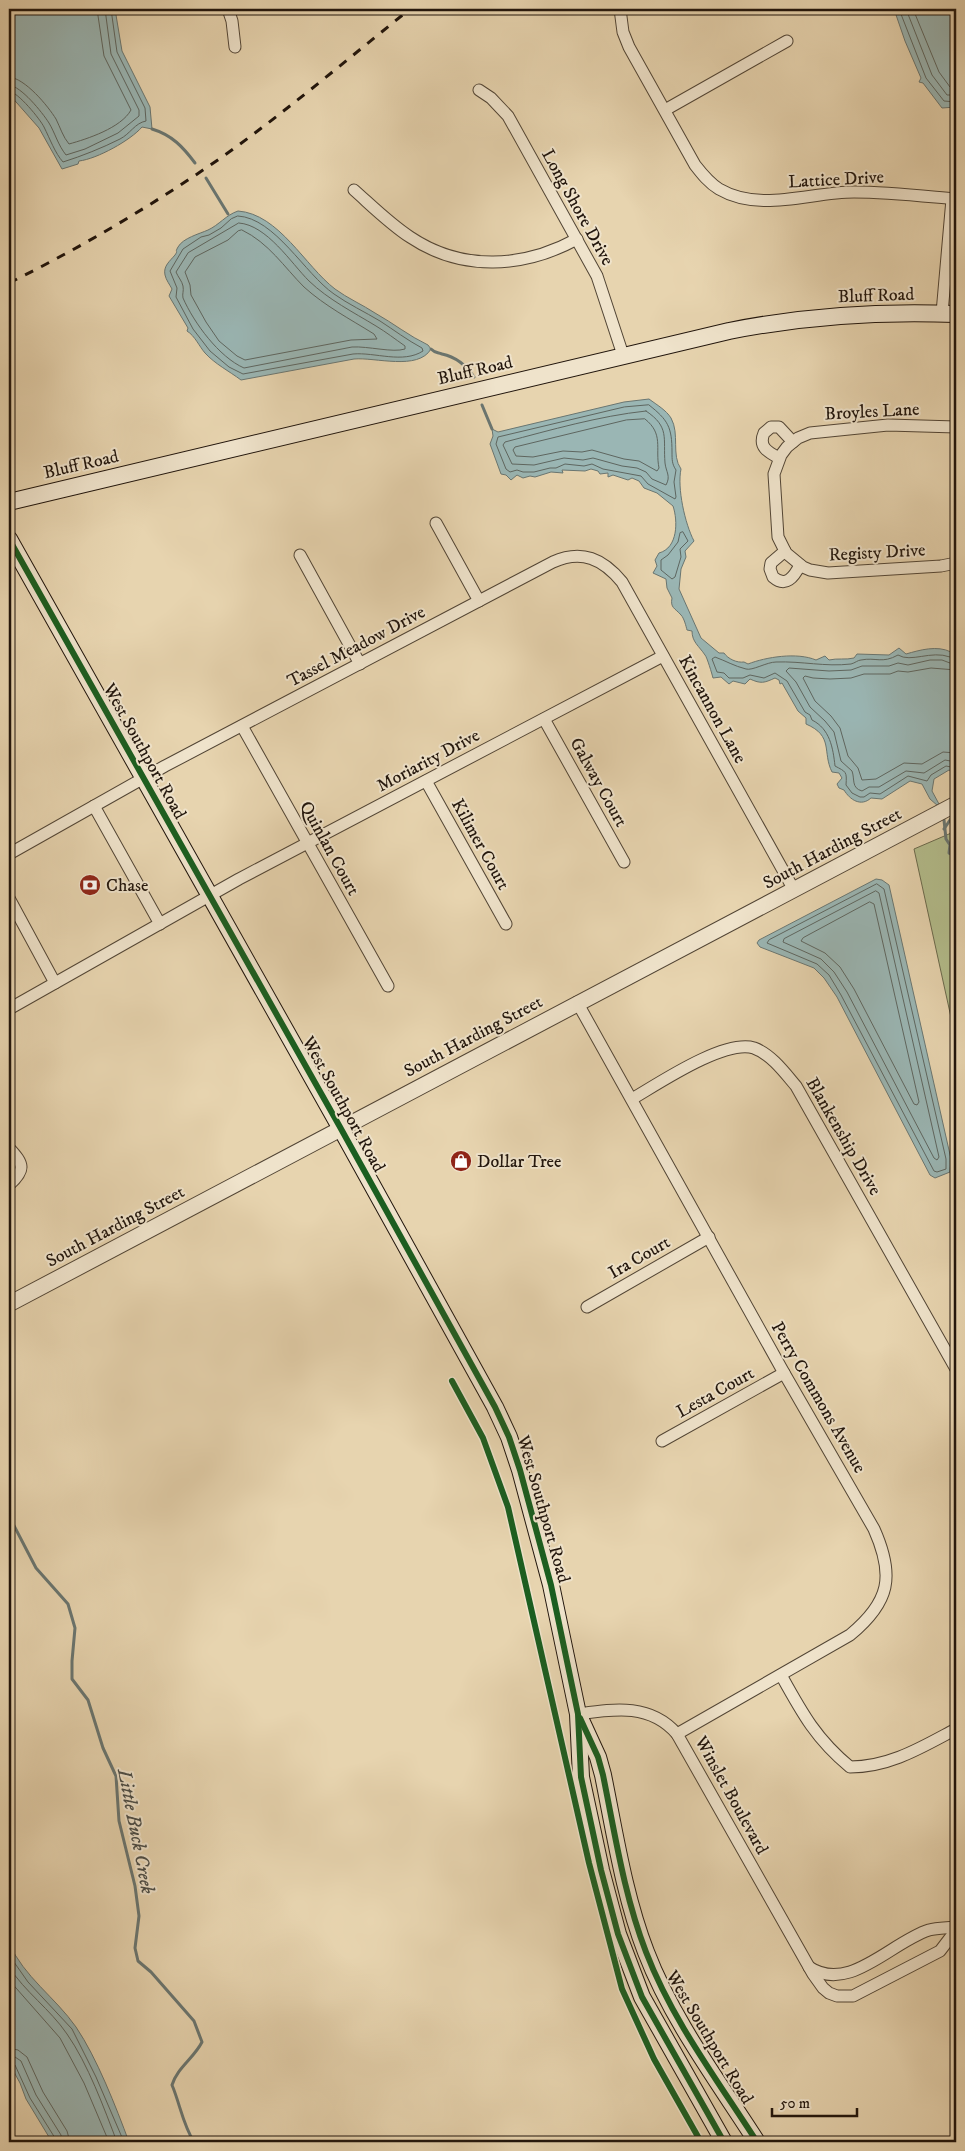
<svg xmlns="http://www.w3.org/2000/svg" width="965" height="2151" font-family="'IM FELL DW Pica',serif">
<rect width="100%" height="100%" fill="#e7d4af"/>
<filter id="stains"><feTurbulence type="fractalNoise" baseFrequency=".004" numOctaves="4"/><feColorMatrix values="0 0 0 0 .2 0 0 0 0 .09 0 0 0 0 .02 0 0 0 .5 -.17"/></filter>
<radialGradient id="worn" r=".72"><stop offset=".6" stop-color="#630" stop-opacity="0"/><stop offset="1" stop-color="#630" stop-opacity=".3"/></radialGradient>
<polygon fill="#b3bd8c" stroke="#6a694c" points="956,831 956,1040 914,849"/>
<g fill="#9ab6b4" stroke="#6a7671">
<path d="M9 9H115L122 51 150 107 152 129 142 127C131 140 97 159 79 161L78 164 62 169 39 128 9 94Z"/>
<polygon points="894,9 956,9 956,107 942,108 923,83 919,82 921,78 905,41"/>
<path d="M238 211C279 214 305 266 335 289 347 298 363 305 375 313 393 323 409 336 428 345L431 349C418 371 375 357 354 359L241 380C229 371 215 364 205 353 199 346 195 336 187 331L188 328 169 296 172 289C170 285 166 280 165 275 163 266 170 261 175 255 179 249 174 254 178 247 183 238 199 234 208 230 219 225 226 215 238 211Z"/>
<path d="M649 399C657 405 666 410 671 418 680 434 671 455 681 469 677 488 685 524 694 541L685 551 686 557 681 569 679 589 701 638 719 653H724C728 659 737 663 744 662L748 664C766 657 797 652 816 660L825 656 829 660C837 658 846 660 854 658L857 654 889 655 899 648 906 654C920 650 937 645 951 652L956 649V774L949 770 934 779 932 791 939 804 938 806 930 799 922 784 910 781 882 799 871 798C861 807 850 800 844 790L839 788 837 784 842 778 839 773 832 772C822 752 834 736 806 724V718L798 711 782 683 780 684 779 680 775 678C764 683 761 684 750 679L745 684 733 681 729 684 721 677 713 678C712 674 707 657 705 655 699 646 692 642 692 631L687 630C686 626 684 618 681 615 675 608 670 608 672 598L667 588 666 579 653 573 657 566 655 560 659 553C678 548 678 521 673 506L657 493 644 488 639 481 632 478 628 480 613 475 608 477V473L600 474 598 471 591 469 585 471 562 470 563 473 551 472 535 477 530 476 523 478 517 475 511 480 506 475 501 474 490 444 493 436 492 429 498 432 624 402Z"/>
<polygon points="876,879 882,880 889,885 951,1159 950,1172 935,1178 930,1175 837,997 824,978 814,968 760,947 757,943 759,940"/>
<path d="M9 1943C24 1977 55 1997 76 2027 97 2058 116 2107 129 2142H52L26 2099 20 2083 9 2063Z"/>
</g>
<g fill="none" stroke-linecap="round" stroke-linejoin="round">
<g stroke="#5e6660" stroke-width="1">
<polyline points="899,9 926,78 944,101 956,102"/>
<polyline points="906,9 932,75 947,95 956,95"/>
<polyline points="913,9 939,72 950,87 956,88"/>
<path d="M9 77C25 78 48 106 56 119 60 127 63 137 69 144 87 139 121 128 131 110L104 56 97 9"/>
<path d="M9 85C21 86 42 112 49 123 55 133 58 145 66 155L85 149 118 133 139 116V110L111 54 105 9"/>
<path d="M9 91C18 92 40 119 44 127 50 139 55 153 63 162 82 156 102 148 120 139 130 134 135 123 146 121L145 108 117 52 111 9"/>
<path d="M238 216C275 218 305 274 334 294 348 304 365 312 380 321 394 330 407 340 422 348L423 351C403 364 375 352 353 354L243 374 229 367 210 351 193 329 176 297 177 288 170 271 183 249 201 237 209 235 221 228 231 219Z"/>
<path d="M239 223C267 225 291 263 309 281 329 300 353 312 376 326 386 332 395 339 405 346V349C393 353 368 346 352 347L244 368C219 357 194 323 183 298 182 294 184 291 183 286 182 281 178 277 176 272L188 253Z"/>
<path d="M242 230C269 243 284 267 304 287 325 306 350 319 374 334L377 339 351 340 245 360 237 356 219 341 206 322 191 295 190 285 185 272 195 257 228 240 238 231Z"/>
<path d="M649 405C668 420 672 427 672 452 672 460 672 464 676 470L674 482 676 497 675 499 648 484 641 476 603 469 592 464 584 466 565 464 556 468H550L534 472H523L517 470 510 472 506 469 496 444 498 437 624 407Z"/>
<path d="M646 411C670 427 663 438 665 463 666 472 671 476 666 485L652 479 646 472 637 468 622 466 593 458 583 460 564 458 534 465 512 464 503 445 505 442C551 430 599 416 646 411Z"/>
<path d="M645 419C664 434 655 448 659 468L657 471 639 461 624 459 592 450 582 452 563 451 533 457 516 456 513 450 515 447 626 420Z"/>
<polygon points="683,532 688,541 680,549 681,557 675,577 672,579 661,570 661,560 668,555 678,542 680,533"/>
<path d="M956 655 950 657C931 650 911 663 898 655 882 664 876 657 861 660 858 660 855 663 851 664 825 667 802 661 776 662 767 662 752 671 746 669 734 666 726 661 715 657L712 659 717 672 724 673 729 678H743L750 675 764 678 775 673 787 681 805 712 810 715 812 720C830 729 833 748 835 766 846 772 847 771 846 785L852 793 860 797H864L870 793 880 794 908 776 927 781 931 775 946 766 956 768"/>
<path d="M956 662 950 663 942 660H930L908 665 898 663 889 666H862L851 670 829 671 789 668 786 671 796 682 810 707 825 721 834 732 841 761 852 771C855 779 851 788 862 791L869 787H879L906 771 924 773 945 760 956 762"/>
<polyline points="956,670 931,668 908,672 898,671 890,674 864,674 851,678 830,679 813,678 805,676 803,678 815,701 831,716 840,728 848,756 858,768 862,780 876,779 904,763 922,764 943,752 956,753"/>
<polygon points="877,884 884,889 946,1159 946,1169 937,1172 934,1171 841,995 829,975 817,964 767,943 769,940"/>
<polygon points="876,891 879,893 939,1157 937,1160 934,1158 847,992 834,972 821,959 783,942 784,939"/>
<polygon points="870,902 874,904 919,1102 917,1105 914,1104 854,989 840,967 825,953 801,941 803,938"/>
<polyline points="9,1955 28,1982 72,2029 96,2077 124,2142"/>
<path d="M9 1967C25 1992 50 2009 67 2034 88 2064 104 2108 117 2142"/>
<polyline points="9,1980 60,2038 84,2083 109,2142"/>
<polyline points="9,2048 18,2050 27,2057 43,2092 67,2131 70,2142"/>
<polyline points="9,2056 15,2057 21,2061 36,2095 61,2135 62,2142"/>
<polyline points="9,2062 15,2065 30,2098 55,2138 56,2142"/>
</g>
<g stroke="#6a7671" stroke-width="3">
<path d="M152 129C172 135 183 147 195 163"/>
<polyline points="206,178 228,214"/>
<path d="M431 349C435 353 437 352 442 354 456 357 466 365 474 377"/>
<polyline points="482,405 492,429"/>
<polyline points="944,820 946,839 950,845 949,853 956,856"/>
<polyline points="944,829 952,817"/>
<polyline points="956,875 954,878 956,885"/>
<path d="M9 1516 36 1568 68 1604 75 1628 72 1661V1679L88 1700 103 1748 116 1776 119 1821 135 1886 139 1916 135 1948 138 1961 151 1972 194 2021 202 2042C194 2058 177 2068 172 2085 180 2104 183 2125 194 2142"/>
</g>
<g stroke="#524535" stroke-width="13">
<g id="minor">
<polyline points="228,9 232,21 235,47"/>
<path d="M620 9 623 32 629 47 695 165C702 174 709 183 719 189 760 213 810 192 854 192 888 192 922 196 956 199"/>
<polyline points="479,90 491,98 508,116 597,276 623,355"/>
<polyline points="665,110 787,41"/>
<path d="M354 190C372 206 390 224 410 237 462 272 524 268 577 239"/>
<polyline points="942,313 952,199"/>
<polyline points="956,427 888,425 810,433 798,438 787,447 781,455 774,474 778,537 786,553 803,567 810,570 828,573 941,566 956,563"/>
<path d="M779 458C768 452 758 447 764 433L771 427H779L793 442"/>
<polyline points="436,523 479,601"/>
<path d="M785 551 771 563 770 569 773 577C786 588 794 577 800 565"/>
<polyline points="300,555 360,664"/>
<polyline points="544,719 624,862"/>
<polyline points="242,726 388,986"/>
<polyline points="426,781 506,924"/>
<polyline points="94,806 160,924"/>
<path d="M9 854 165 766 553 562C582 549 603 559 622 582L794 890"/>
<polyline points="9,898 55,983"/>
<path d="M577 1002 784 1373 874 1529C895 1576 890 1602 850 1635L677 1734"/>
<polyline points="9,1009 239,879 663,656"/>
<path d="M632 1099C658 1084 724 1039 754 1048 771 1054 785 1073 796 1086L956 1369"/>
<path d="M9 1148C24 1164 26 1170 9 1185"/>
<polyline points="587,1307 709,1237"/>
<polyline points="662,1441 784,1373"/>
<path d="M781 1675C802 1713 816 1739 850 1767 890 1767 922 1747 956 1729"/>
<path d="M578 1714C614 1709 650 1703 677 1734L813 1974 823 1988 829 1993 837 1996H853L940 1951 956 1930"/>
<path d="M809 1967C849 1994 891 1942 929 1930 937 1928 948 1928 956 1927"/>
</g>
</g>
<g stroke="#524535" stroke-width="17">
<polyline id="tertiary" points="9,1304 956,804"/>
</g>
<g stroke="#21150c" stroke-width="18">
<g id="secondary">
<path d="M9 502 729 331C804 316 880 311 956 314"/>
<polyline points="9,539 340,1127 495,1407 509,1437 520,1470 551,1585 578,1714 581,1777 601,1870 618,1934 642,1997 724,2142"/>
<path d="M581 1720 598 1757 603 1775C615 1834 624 1895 646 1952 672 2020 718 2081 757 2142"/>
</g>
</g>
<use href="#minor" stroke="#efe3cb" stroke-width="11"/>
<use href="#tertiary" stroke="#efe3cb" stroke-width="15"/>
<use href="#secondary" stroke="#efe3cb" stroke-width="16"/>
<path stroke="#21150c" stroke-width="3" stroke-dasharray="9 9" stroke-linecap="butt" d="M9 283C84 246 156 203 225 155 289 109 349 58 410 9"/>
<g stroke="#efe3cb" stroke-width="9">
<g id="cycleway">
<polyline points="9,539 340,1127 495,1407 509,1437 520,1470 551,1585 578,1714 581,1777 601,1870 618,1934 642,1997 724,2142"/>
<polyline points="452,1381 483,1438 508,1507 589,1863 622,1989 654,2059 701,2142"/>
<path d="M580 1718 598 1757 603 1775C615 1834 624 1895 646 1952 672 2020 718 2081 757 2142"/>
</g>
</g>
<use href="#cycleway" stroke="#1b5e20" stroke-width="6"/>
</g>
<defs>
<g id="bank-disc" transform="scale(1.125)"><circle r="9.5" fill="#8f2418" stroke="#efe3cb"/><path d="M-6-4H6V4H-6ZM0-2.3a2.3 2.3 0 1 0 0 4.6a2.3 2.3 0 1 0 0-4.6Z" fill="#fff"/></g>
<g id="shop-disc" transform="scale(1.125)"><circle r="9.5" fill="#8f2418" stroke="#efe3cb"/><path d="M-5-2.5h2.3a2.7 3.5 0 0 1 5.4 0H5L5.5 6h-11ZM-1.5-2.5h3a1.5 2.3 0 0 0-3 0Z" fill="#fff"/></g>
</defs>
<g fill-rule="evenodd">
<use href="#bank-disc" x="90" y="885"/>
<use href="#shop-disc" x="461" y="1161"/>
</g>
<g text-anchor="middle" stroke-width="4" stroke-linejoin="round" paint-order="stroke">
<g font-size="18" fill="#21150c" stroke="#efe3cb">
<text transform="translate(836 179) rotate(-3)" y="6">Lattice Drive</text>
<text transform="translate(578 207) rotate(61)" y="6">Long Shore Drive</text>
<text transform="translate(876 295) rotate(-2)" y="6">Bluff Road</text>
<text transform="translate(475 370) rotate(-13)" y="6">Bluff Road</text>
<text transform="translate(872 411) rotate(-3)" y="6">Broyles Lane</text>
<text transform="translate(81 464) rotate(-13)" y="6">Bluff Road</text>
<text transform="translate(877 552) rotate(-3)" y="6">Registy Drive</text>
<text transform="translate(356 646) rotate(-28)" y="6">Tassel Meadow Drive</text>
<text transform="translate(713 709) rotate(61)" y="6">Kincannon Lane</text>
<text transform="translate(145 751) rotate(61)" y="6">West Southport Road</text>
<text transform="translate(428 760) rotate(-28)" y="6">Moriarity Drive</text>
<text transform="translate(599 782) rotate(61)" y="6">Galway Court</text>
<text transform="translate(481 844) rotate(61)" y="6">Kilimer Court</text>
<text transform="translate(330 848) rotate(61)" y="6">Quinlan Court</text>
<text transform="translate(832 848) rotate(-28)" y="6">South Harding Street</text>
<text transform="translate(473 1036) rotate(-28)" y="6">South Harding Street</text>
<text transform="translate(344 1104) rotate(61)" y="6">West Southport Road</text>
<text transform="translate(844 1136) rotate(60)" y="6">Blankenship Drive</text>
<text transform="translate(115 1226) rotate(-28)" y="6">South Harding Street</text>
<text transform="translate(639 1257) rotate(-30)" y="6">Ira Court</text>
<text transform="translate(715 1392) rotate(-29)" y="6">Lesta Court</text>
<text transform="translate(819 1397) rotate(60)" y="6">Perry Commons Avenue</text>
<text transform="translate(544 1509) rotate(74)" y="6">West Southport Road</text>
<text transform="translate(732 1795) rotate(61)" y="6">Winslet Boulevard</text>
<text transform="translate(710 2037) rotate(59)" y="6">West Southport Road</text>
</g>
<g font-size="18" fill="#21150c" stroke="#efe3cb" text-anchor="start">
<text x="106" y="891">Chase</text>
<text x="477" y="1167">Dollar Tree</text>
</g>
<g font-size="19" font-style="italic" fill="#4b4d47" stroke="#efe3cb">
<text transform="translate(137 1831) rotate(79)" y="7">Little Buck Creek</text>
</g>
</g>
<rect width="965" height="2151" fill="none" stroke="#e7d4af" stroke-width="30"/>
<rect x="10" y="10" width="945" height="2131" fill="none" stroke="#21150c" stroke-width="2.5"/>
<rect x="15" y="15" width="935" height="2121" fill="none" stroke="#21150c"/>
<path d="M772 2108v8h85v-8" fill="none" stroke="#21150c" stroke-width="2.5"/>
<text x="780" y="2108" font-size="15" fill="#21150c" stroke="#efe3cb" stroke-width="4" paint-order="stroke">50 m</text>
<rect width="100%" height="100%" filter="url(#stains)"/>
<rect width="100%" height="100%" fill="url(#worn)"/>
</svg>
